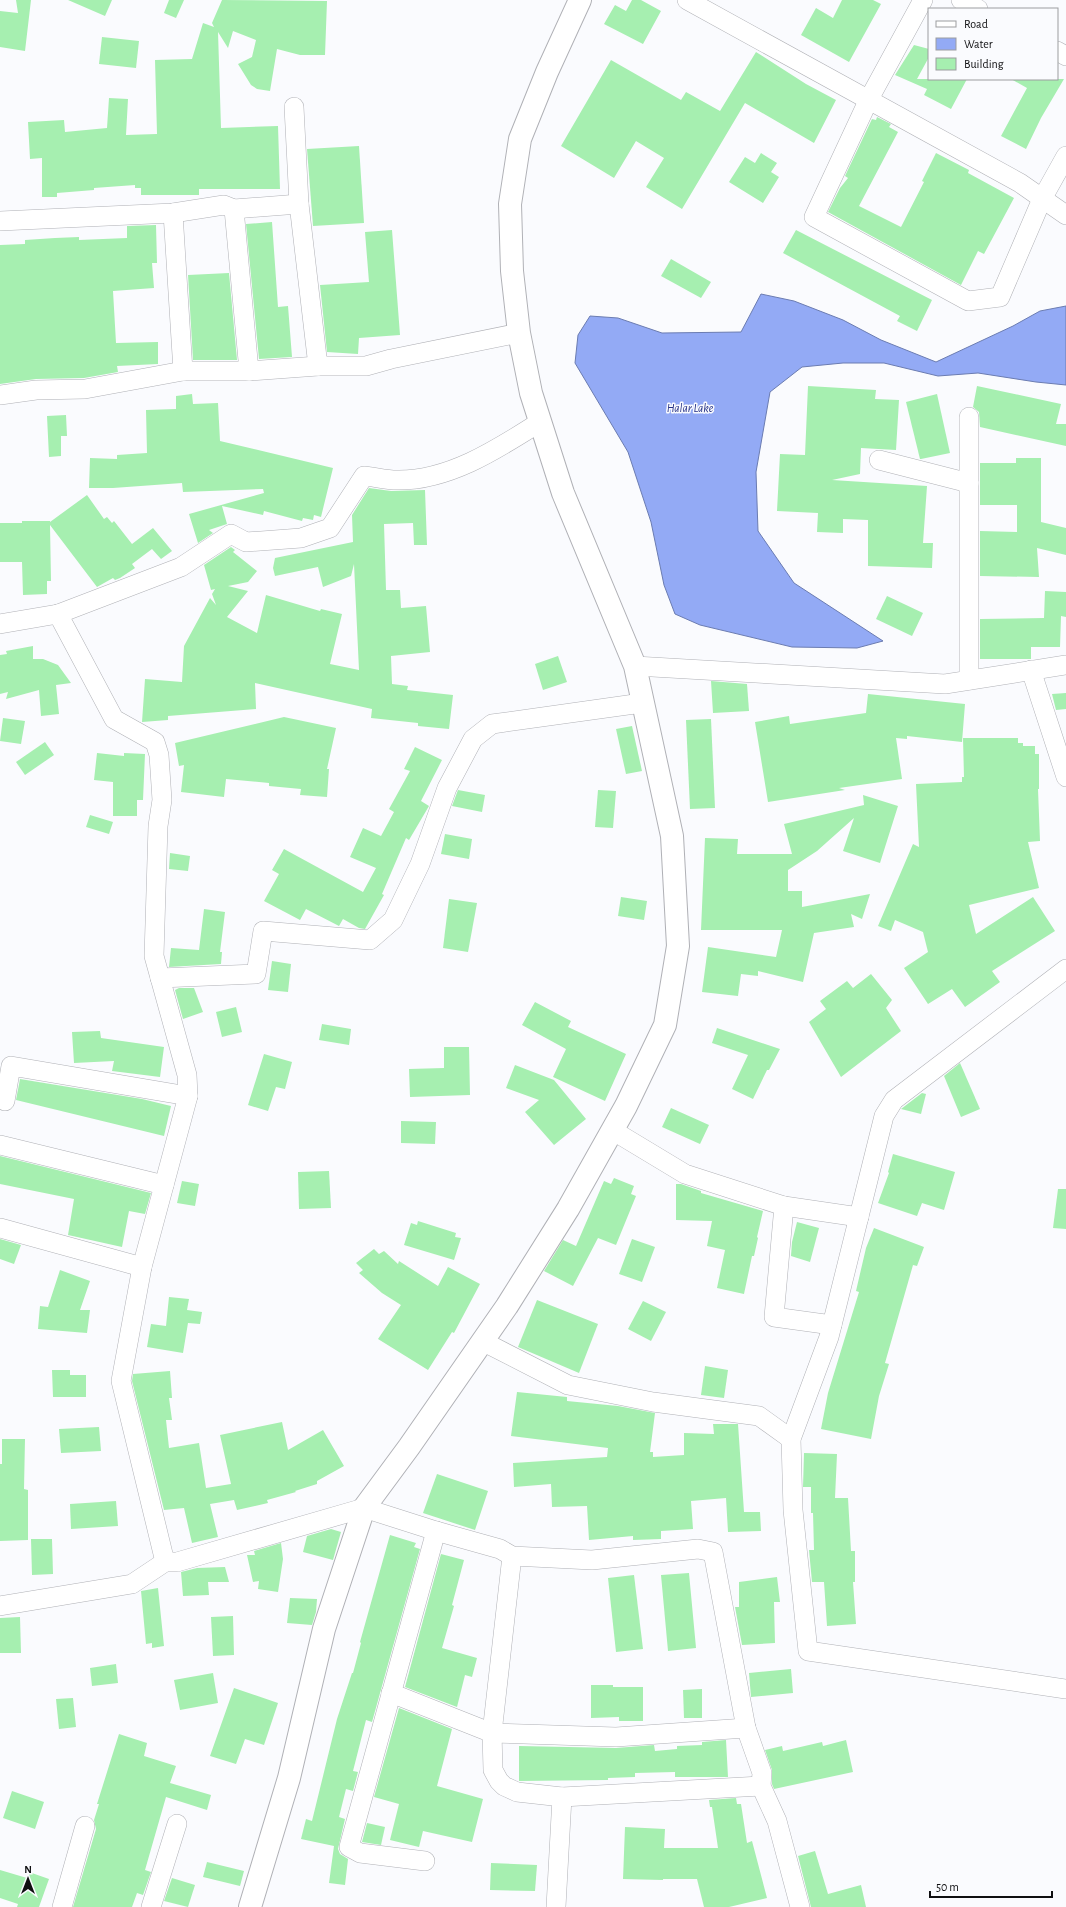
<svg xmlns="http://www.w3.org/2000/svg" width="1066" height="1907" font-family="'Alegreya Sans',sans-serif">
<rect width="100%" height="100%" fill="#fafbfe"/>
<polygon fill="#93aaf5" stroke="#6b7cb1" points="761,294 794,301 843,320 881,340 936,362 1013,326 1040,311 1066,306 1066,385 1036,382 978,373 938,376 884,363 843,363 802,367 770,392 756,472 758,531 794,583 883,641 857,648 792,647 700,625 675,614 664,585 651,522 628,452 575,363 578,335 590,316 618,318 662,333 741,332"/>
<g fill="#a6efb0">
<polygon points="16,0 31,0 25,51 0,47 0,11 18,13"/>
<polygon points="68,0 112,0 105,16"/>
<polygon points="169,0 184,0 176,18 164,13"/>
<polygon points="222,0 327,1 325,55 300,55 277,49 270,91 257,89 251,85 238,64 252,57 256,40 233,31 228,48 218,32 221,128 278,126 280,189 199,189 199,195 141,195 141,188 135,188 135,185 94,188 94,190 57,193 57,197 42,197 42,158 30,159 28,122 64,120 65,132 107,128 109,98 128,99 126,135 157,134 155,60 192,59 203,23 214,27 212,23"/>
<polygon points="632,0 641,0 661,11 643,44 604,24 615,5 626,11"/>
<polygon points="842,0 873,0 881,4 849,62 801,35 816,8 833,18"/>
<polygon points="102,37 139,41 136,68 99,64"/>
<polygon points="914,45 929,49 929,57 917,79 967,79 951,109 924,95 927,89 895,75"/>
<polygon points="756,52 806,84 836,100 814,143 745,103 682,209 646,187 664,158 636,141 614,178 561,146 611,60 681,100 686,92 720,111"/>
<polygon points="1011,79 1064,79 1041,118 1026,149 1001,136 1027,88"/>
<polygon points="877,117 891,124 889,127 898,132 859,206 901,227 924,182 922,181 936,153 969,170 968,173 1014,198 984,254 978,251 961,285 828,212 840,188 848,178 845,176 872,119 876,120"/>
<polygon points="359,146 364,223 313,226 307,149"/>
<polygon points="761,153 777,163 771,172 779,177 763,203 729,182 745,157 755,163"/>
<polygon points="272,222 278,307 288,306 292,357 259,359 246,224"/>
<polygon points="156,225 157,263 152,263 154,288 113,291 116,343 158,342 158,364 117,366 118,372 84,378 36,379 0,384 0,245 25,244 25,240 55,238 79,237 79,240 127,238 127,226"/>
<polygon points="392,230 400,335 359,338 358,354 327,352 320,285 369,282 365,232"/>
<polygon points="796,230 932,300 917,331 897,321 900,316 783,253"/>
<polygon points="671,259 711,282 701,298 661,276"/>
<polygon points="229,273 237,360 193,360 188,275"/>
<polygon points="808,386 876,390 875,399 899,400 896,450 861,448 860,474 832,480 927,486 923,543 933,543 932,568 868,566 868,520 843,519 843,533 817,532 818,513 777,511 780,454 805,455"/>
<polygon points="977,386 1061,404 1056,424 1066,424 1066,446 980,427 979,412 973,407"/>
<polygon points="192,394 193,404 218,403 220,441 333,468 321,517 314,515 313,520 303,518 302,521 264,511 263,515 222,506 227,524 209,530 213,533 198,543 189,514 264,493 263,489 183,492 182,483 113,488 89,488 90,458 117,459 117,455 147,453 146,410 176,409 176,396"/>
<polygon points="937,394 950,453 921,459 920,459 906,402"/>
<polygon points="66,415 67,436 61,436 61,456 49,457 47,416"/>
<polygon points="1016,458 1041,458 1041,522 1066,528 1066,555 1037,548 1039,577 980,576 980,531 1017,532 1017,505 980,505 980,463 1016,463"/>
<polygon points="369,488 391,491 425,490 427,545 414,545 413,523 384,524 386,590 400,590 401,608 426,606 430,652 391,656 392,684 408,686 407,690 453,695 449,729 418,726 418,723 371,718 372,709 255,683 256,709 168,716 168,720 142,722 145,679 182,682 184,646 210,598 216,605 212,594 215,589 211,590 204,565 231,547 235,550 233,552 257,571 248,582 228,586 248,591 227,617 257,633 266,595 320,611 321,609 342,614 330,664 359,670 354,564 351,576 323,587 318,567 275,576 273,568 275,558 353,542 352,515"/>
<polygon points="87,495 104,519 107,517 112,523 114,521 132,544 153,528 172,551 161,559 152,549 132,564 135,568 120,578 115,580 113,578 97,587 50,525 51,581 47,581 47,594 23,595 22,562 0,562 0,523 22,523 22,521 50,521 50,522"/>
<polygon points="1045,591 1066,592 1066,617 1061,616 1060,647 1031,647 1031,659 980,659 980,619 1044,618"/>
<polygon points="887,596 923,613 912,636 876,619"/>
<polygon points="33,646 33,659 43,659 58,665 71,683 56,685 59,714 41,716 39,690 6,699 8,692 0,694 0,655 7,654 6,651"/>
<polygon points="558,656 567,682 543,690 535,664"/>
<polygon points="711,681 747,684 749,711 713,713"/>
<polygon points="1066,693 1066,709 1056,710 1052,694"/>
<polygon points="868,694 965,704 962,742 907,736 907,739 896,738 902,779 839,788 845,790 768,802 755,722 789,716 790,724 866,713"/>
<polygon points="284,717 336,728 327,769 329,769 327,797 300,795 301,789 269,786 269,783 226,779 224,797 181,792 184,765 179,766 175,743"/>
<polygon points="3,718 25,721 21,744 0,741"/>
<polygon points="711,719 715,808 690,809 686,720"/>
<polygon points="632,726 642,771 626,774 616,729"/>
<polygon points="963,738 1018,738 1018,743 1023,743 1023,746 1035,746 1035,754 1039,754 1039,789 1038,789 1040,841 1028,842 1039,888 969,905 976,934 1033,897 1055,931 992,971 1000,982 965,1007 952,989 928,1004 904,968 928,952 923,932 895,920 891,931 878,926 913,844 919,847 916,784 962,782 962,777 964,777"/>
<polygon points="45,742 54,755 25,775 16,762"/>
<polygon points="415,747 442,760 421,801 429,806 409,840 406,838 382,894 384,895 365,929 359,928 343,919 339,926 306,909 300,920 264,901 279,874 272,870 284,849 363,892 376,868 350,857 363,828 381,836 394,812 389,809 410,771 404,769"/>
<polygon points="97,753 124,756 124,753 145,754 143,800 137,800 137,816 113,816 113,782 94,780"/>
<polygon points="458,790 485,795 482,812 452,806"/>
<polygon points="598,790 616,791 613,828 595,827"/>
<polygon points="863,795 898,806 880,863 843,851 854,818 817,851 788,870 788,891 802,891 802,907 870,894 862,919 851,914 854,927 814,933 803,982 758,971 758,976 741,974 738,996 702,992 708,947 776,957 782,930 701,930 705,838 738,839 737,854 792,854 784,824 864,805"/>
<polygon points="90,815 113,822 109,834 86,827"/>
<polygon points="445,834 472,839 469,859 441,854"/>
<polygon points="170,853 190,856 188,871 169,869"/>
<polygon points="621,897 647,901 644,920 618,916"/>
<polygon points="449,899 477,903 468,952 443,948"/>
<polygon points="204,909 225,912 220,952 222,952 221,964 169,967 171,948 199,950"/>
<polygon points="272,961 291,964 288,992 268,990"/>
<polygon points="871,974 892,1000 886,1008 901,1031 841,1077 809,1022 826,1009 820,1001 847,981 853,988"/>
<polygon points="179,988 194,988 203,1012 183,1019 175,990"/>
<polygon points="535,1002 571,1021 568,1027 626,1054 605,1101 553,1077 566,1049 522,1025"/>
<polygon points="236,1007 242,1032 222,1037 216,1012"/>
<polygon points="322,1024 351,1029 349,1045 319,1040"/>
<polygon points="717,1028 780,1049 769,1070 767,1070 753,1099 732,1089 748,1055 712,1043"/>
<polygon points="100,1031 101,1038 164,1047 160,1077 112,1071 114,1061 74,1063 72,1032"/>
<polygon points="444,1047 469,1047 470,1095 410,1097 409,1069 444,1068"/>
<polygon points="264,1054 292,1062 285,1089 276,1087 268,1111 248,1105"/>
<polygon points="960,1063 980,1109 961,1117 944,1076"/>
<polygon points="515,1065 554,1080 586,1119 554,1145 525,1112 539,1100 506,1088"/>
<polygon points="20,1079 142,1099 171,1106 164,1136 16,1100"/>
<polygon points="922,1093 926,1094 921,1114 901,1109"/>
<polygon points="671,1108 709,1125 700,1144 662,1127"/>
<polygon points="401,1121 436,1122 435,1144 401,1143"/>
<polygon points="893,1154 955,1172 944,1210 922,1203 917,1216 878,1203 889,1173 888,1172"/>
<polygon points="0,1156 151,1193 145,1214 129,1211 122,1247 68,1235 74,1199 0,1184"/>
<polygon points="329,1171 331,1208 299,1209 298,1172"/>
<polygon points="614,1178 634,1186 631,1194 636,1196 616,1245 598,1238 573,1286 544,1271 563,1240 576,1246 604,1181 611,1184"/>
<polygon points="182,1181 199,1184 195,1206 177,1203"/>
<polygon points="676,1184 681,1184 701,1191 701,1193 763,1211 757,1237 758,1238 754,1256 752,1256 744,1294 717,1288 725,1250 707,1246 712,1221 676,1220"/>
<polygon points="1058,1189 1066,1189 1066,1229 1053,1228"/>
<polygon points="418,1221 456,1233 455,1237 461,1238 454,1260 404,1245 411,1223 417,1225"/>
<polygon points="797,1222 819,1228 810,1262 791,1256 792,1242"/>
<polygon points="874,1228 924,1247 917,1266 913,1265 885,1363 889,1364 879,1396 871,1439 821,1429 828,1393 859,1292 856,1291 866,1248"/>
<polygon points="0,1239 21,1245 14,1264 0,1259"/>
<polygon points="632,1239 655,1247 642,1282 619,1274"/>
<polygon points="374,1249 379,1254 384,1251 398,1264 399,1261 438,1286 448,1267 480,1284 454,1333 452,1332 428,1370 378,1339 401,1305 382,1293 359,1273 363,1270 356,1263"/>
<polygon points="60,1270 90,1281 80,1310 90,1310 87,1333 38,1329 40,1306 48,1307"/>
<polygon points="169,1297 189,1299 187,1310 202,1312 200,1324 188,1323 183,1353 147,1347 151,1324 166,1326"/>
<polygon points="537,1300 598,1324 579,1373 518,1347"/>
<polygon points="643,1301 666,1312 651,1341 628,1329"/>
<polygon points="705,1366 728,1370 724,1398 701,1395"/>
<polygon points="52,1370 70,1370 70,1375 86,1375 86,1397 53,1397"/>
<polygon points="170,1371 172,1398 169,1398 172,1420 166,1420 169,1448 199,1443 206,1488 231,1484 220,1435 282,1422 288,1450 323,1430 344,1466 317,1481 317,1484 295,1491 296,1492 267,1500 268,1503 237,1510 234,1500 210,1504 218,1537 192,1543 184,1508 164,1510 132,1381 133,1374"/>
<polygon points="517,1392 567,1397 567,1401 618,1406 655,1413 650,1452 653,1452 653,1457 684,1455 684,1433 714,1434 713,1424 738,1424 744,1512 760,1512 761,1531 728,1532 726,1498 691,1501 693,1529 661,1531 661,1539 633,1540 633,1536 589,1540 587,1506 552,1507 551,1484 514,1487 513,1463 607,1457 608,1448 511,1436"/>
<polygon points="99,1427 101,1451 61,1453 59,1429"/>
<polygon points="2,1439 25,1439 24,1489 28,1490 28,1540 0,1541 0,1464 2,1464"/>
<polygon points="804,1453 837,1454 835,1498 848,1498 851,1551 855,1551 855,1582 853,1582 856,1624 827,1626 824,1582 812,1582 809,1550 814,1550 813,1513 811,1513 811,1487 803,1487"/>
<polygon points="437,1474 488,1491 475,1530 423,1513"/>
<polygon points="116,1501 118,1526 71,1529 70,1504"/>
<polygon points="331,1529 341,1532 333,1560 303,1552 307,1536"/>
<polygon points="390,1535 416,1543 414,1547 420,1549 372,1722 366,1720 353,1771 358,1772 353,1791 346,1789 339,1817 345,1819 338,1849 340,1854 348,1859 345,1885 329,1883 334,1846 301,1839 306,1819 312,1821 337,1719 352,1673 353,1673 361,1643 360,1642"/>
<polygon points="31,1539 52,1539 53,1574 32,1575"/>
<polygon points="281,1543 283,1559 278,1592 258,1589 259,1581 253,1582 247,1555 255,1555 254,1551"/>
<polygon points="441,1554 464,1560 452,1605 454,1606 442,1648 477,1658 472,1677 465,1675 457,1707 405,1687"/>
<polygon points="225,1567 229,1582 208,1582 209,1595 183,1596 181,1572 197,1568"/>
<polygon points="689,1573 696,1648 668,1651 661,1575"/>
<polygon points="634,1575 643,1649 616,1652 608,1578"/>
<polygon points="777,1577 780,1602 774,1602 775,1643 742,1645 735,1607 739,1607 739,1582"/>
<polygon points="158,1588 164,1646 152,1648 152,1643 146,1644 141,1591"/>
<polygon points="290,1598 317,1599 316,1612 312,1625 287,1623"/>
<polygon points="233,1616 234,1655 213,1656 211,1617"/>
<polygon points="20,1617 21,1653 0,1653 0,1618"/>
<polygon points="116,1664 118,1683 92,1686 90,1668"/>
<polygon points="791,1669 793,1693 751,1697 749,1673"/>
<polygon points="213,1673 218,1703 180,1710 174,1680"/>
<polygon points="591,1685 613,1685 613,1687 643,1687 643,1721 619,1721 619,1717 591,1718"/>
<polygon points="234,1688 278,1703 264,1745 245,1739 236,1764 210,1756"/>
<polygon points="702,1689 702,1718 684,1718 683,1690"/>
<polygon points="73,1698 76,1727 59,1729 56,1699"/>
<polygon points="399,1708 452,1729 437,1786 483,1799 472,1842 423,1831 419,1847 390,1840 399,1804 374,1797"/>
<polygon points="119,1734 147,1743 144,1756 176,1766 170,1783 211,1795 207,1810 166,1797 145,1870 151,1872 143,1895 137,1893 132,1907 73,1907 96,1829 94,1820 99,1804 97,1804"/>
<polygon points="726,1740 728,1777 675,1777 675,1772 635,1773 635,1777 608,1778 608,1780 519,1781 519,1746 616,1748 654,1745 655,1751 677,1749 677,1746 702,1745 702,1742"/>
<polygon points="846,1740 853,1772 774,1789 772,1784 772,1770 765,1750 782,1746 783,1751 822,1742 823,1746"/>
<polygon points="12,1791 44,1802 35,1829 3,1818"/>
<polygon points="736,1798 737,1804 741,1804 747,1843 752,1841 767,1898 729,1907 704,1907 697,1879 663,1879 663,1880 623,1879 625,1827 665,1829 664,1848 718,1848 712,1807 710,1807 709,1800"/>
<polygon points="367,1823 385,1827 381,1845 362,1842"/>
<polygon points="815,1851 828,1894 861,1885 866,1907 811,1907 798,1856"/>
<polygon points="207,1862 244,1871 240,1886 203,1877"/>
<polygon points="491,1863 537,1865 535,1891 490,1890"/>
<polygon points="0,1870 27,1878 29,1872 49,1879 39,1907 17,1907 18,1904 0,1898"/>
<polygon points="172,1878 195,1885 188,1907 164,1901"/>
</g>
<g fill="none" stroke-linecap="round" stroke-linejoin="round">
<g stroke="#b0b1b6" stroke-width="20">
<g id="street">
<polyline points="687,0 1020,183 1066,215"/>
<polyline points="923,0 869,99 814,217 968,301 1000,297 1042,199 1066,156"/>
<polyline points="961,0 978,9"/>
<polyline points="1057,51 1066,56"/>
<polyline points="294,107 299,204 318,366"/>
<polyline points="234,209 249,371"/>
<polyline points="173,213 183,371"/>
<polyline points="0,221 173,213 224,205 234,209 299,204"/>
<polyline points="0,395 36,390 85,389 183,371 249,371 318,366 366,366 391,359 519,333"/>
<polyline points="879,460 969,483"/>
<polyline points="58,614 114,719 155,742 159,755 162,800 158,826 154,956 187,1075 188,1096 142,1267 121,1381 165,1562"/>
<path d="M0 624 58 614 181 567 231 534 246 542 301 538 330 528 364 476C375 477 386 480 397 480 449 481 499 448 540 422"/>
<polyline points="635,666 945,684 1066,665"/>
<polyline points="1031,670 1066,777"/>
<polyline points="969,680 969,417"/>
<polyline points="1066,969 894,1100 884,1116 829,1337 791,1439 793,1510 808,1651 1066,1689"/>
<polyline points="160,978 256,974 263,931 370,940 393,920 420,864 447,788 473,739 492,724 642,703"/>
<polyline points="5,1101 11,1066 188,1096"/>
<polyline points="612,1130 685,1174 784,1206 859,1217"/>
<polyline points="0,1145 164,1185"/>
<polyline points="784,1206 774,1317 832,1325"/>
<polyline points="0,1228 142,1267"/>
<polyline points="482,1341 568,1385 653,1402 759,1416 791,1439"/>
<polyline points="512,1556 492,1733 493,1770 499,1781 504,1786 517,1792 562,1797 761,1786"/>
<polyline points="0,1606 132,1584 165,1562 177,1562 364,1508 436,1531 500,1549 512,1556 592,1560 698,1549 713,1552 746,1728 762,1773 761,1786 777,1821 800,1907"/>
<polyline points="391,1693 492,1733 616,1737 746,1728"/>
<polyline points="425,1861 360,1853 349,1847 436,1531"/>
<polyline points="62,1907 85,1826"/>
<polyline points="151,1907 177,1824"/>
<polyline points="556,1907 562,1797"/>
</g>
</g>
<g stroke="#b0b1b6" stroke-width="24">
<polyline id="secondary" points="250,1907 289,1778 324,1629 364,1508 409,1447 507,1306 568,1209 626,1106 665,1025 678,946 672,836 635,666 563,493 531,393 519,333 512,271 510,204 520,139 547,72 580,0"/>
</g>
<use href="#street" stroke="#fff" stroke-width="19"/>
<use href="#secondary" stroke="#fff" stroke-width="22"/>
</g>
<g text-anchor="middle" stroke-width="3" stroke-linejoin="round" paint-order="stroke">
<g font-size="12" font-style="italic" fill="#243085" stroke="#fafbfe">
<text x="690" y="412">Halar Lake</text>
</g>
</g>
<rect x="928" y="8" width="130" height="72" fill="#fafbfe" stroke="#9c9d9f"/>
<rect x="936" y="21" width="20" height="6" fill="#ffffff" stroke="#9c9d9f"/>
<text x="964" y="28" font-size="12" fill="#0f0f11">Road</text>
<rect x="936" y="38" width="20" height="12" fill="#93aaf5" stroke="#9c9d9f"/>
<text x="964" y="48" font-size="12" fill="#0f0f11">Water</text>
<rect x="936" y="58" width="20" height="12" fill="#a6efb0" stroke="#9c9d9f"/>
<text x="964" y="68" font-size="12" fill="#0f0f11">Building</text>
<g transform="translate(28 1879)" stroke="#fafbfe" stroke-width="3" paint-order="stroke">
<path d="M0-3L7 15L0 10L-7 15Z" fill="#0f0f11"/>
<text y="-6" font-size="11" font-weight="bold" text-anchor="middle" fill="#0f0f11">N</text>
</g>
<path d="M930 1891v6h122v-6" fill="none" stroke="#0f0f11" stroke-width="2"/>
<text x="936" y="1891" font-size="12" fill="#0f0f11" stroke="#fafbfe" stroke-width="3" paint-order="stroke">50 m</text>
</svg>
